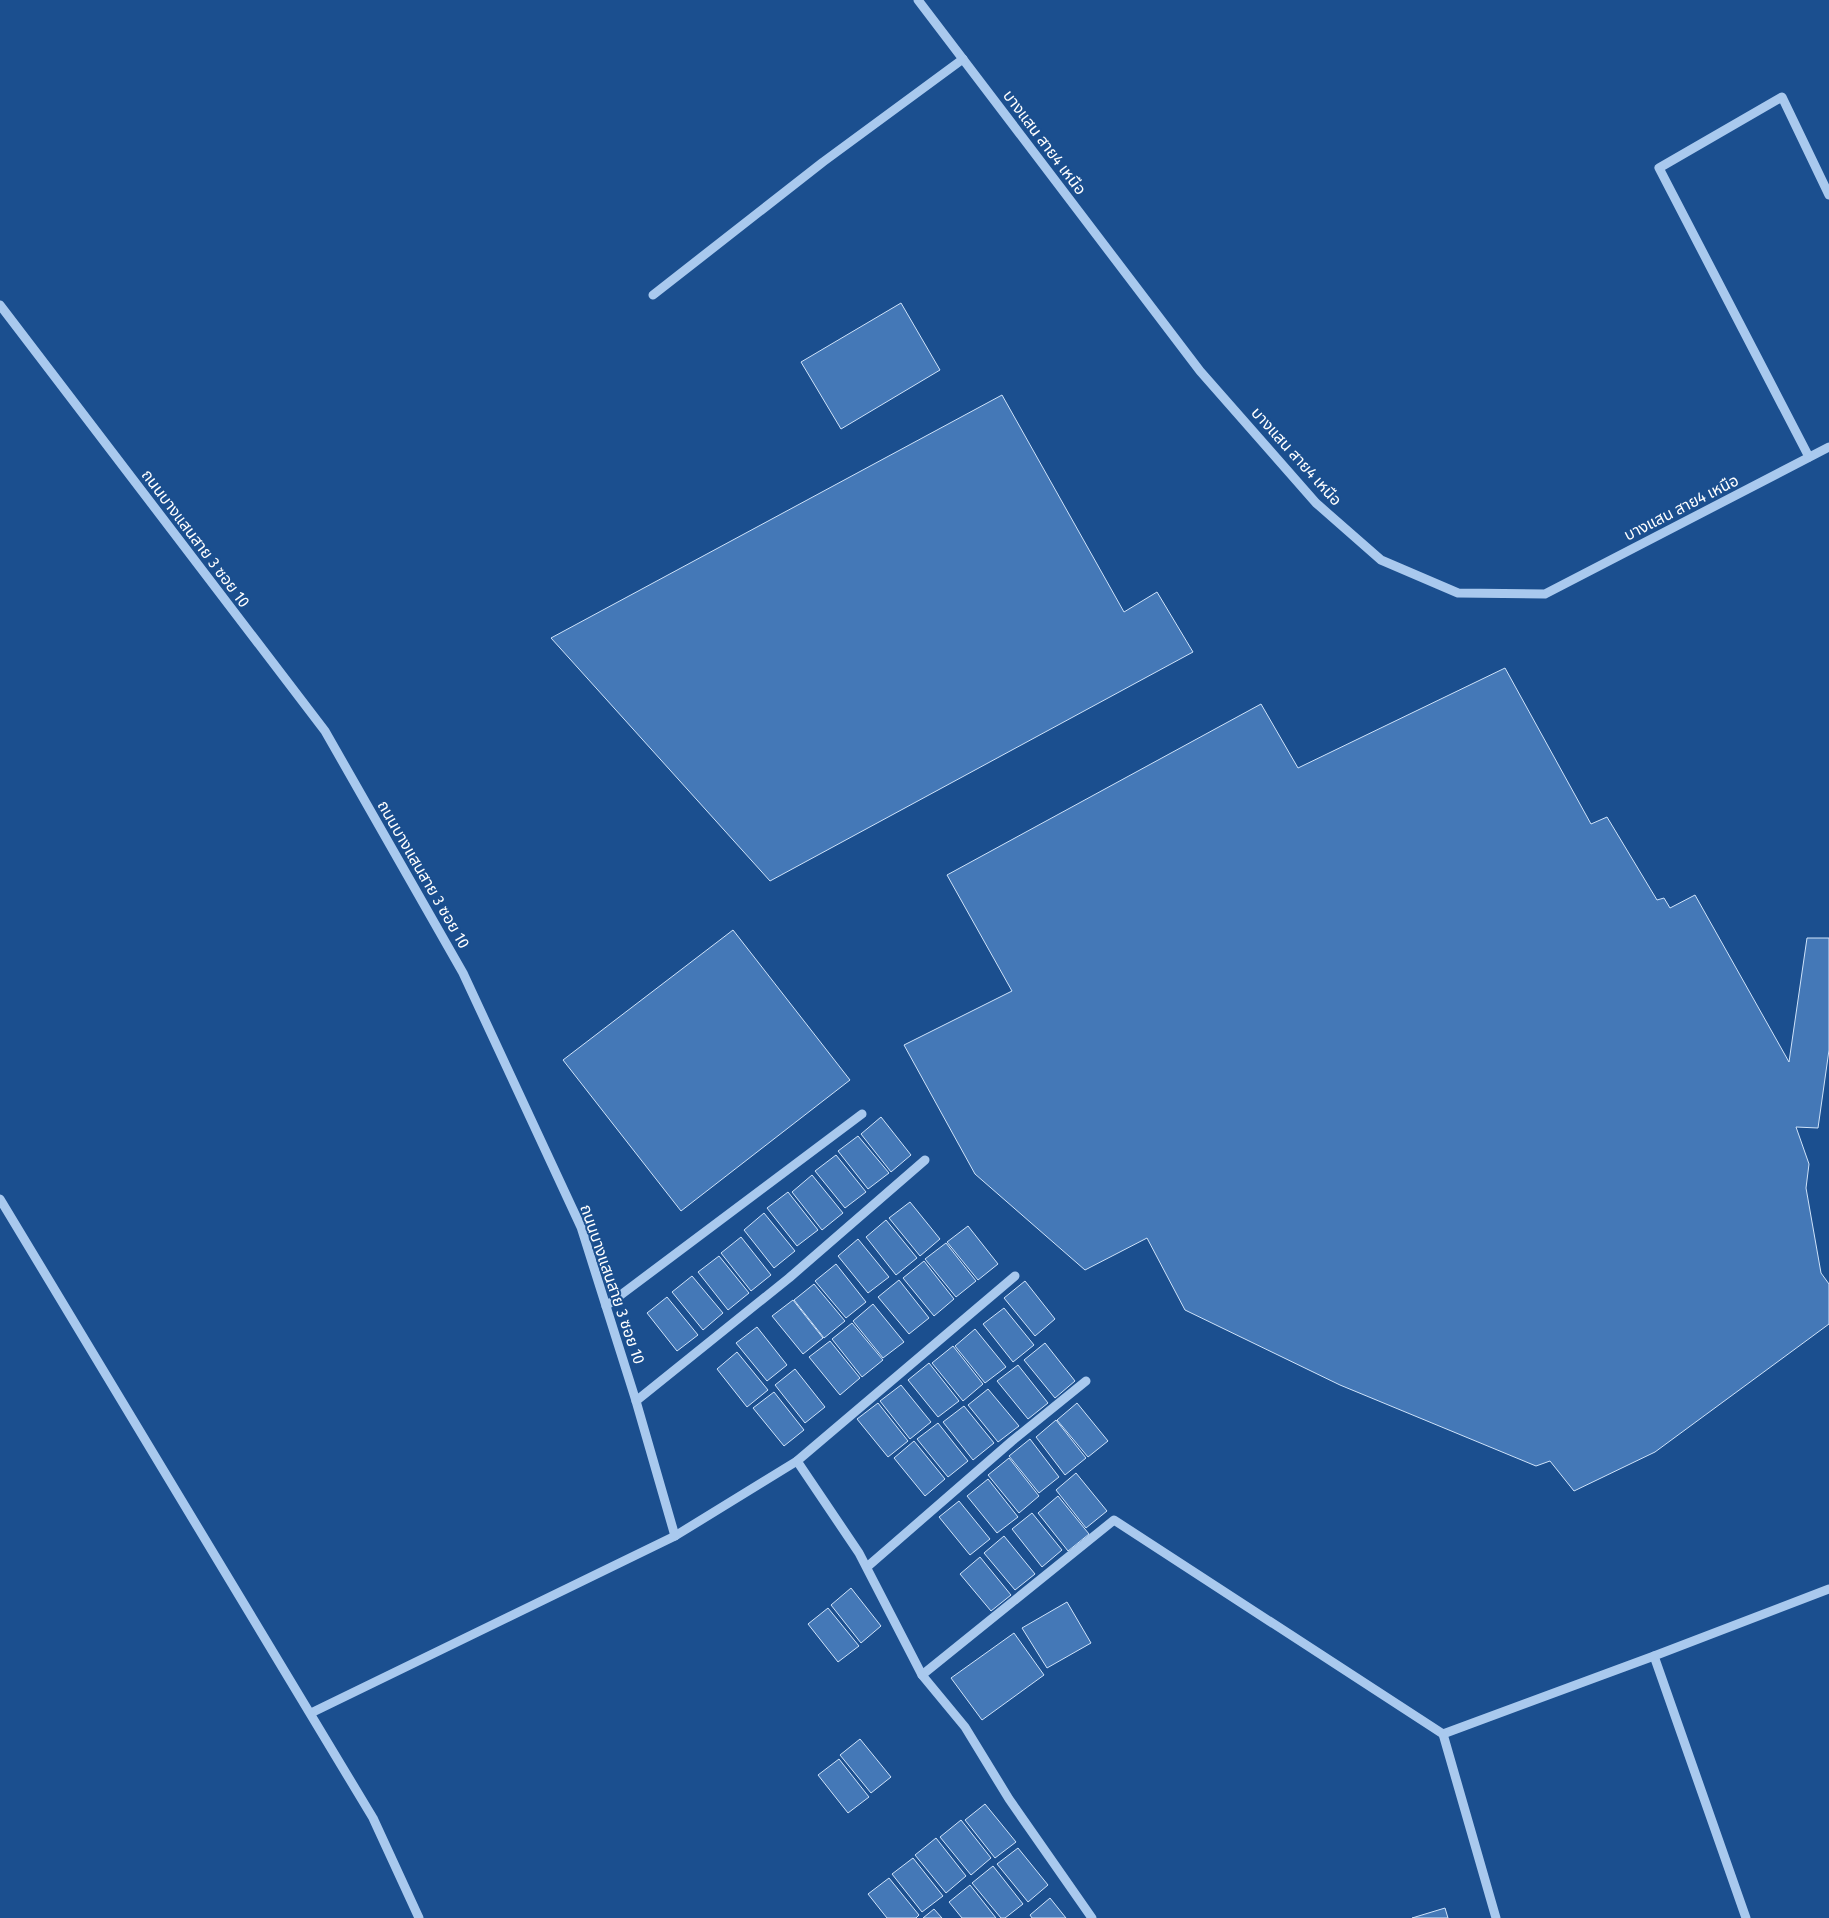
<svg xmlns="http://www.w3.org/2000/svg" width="1829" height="1918" font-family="'Fira Sans Condensed','Noto Sans Thai',sans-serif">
<rect width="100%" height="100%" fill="#1b4f8f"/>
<g fill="#4478b7" stroke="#cfe3fa">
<polygon points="901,303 940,370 841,429 801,362"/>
<polygon points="1002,395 1124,612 1157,592 1193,652 770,881 551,638"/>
<polygon points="1505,668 1591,824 1607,817 1657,900 1664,898 1670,908 1695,895 1789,1062 1807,938 1829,938 1829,1050 1818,1128 1796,1127 1809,1164 1806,1188 1821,1273 1829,1284 1829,1324 1655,1452 1574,1491 1550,1461 1536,1466 1340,1385 1185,1310 1147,1238 1085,1270 975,1174 904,1045 1012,991 947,875 1261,704 1298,768"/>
<polygon points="733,930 850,1080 681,1211 563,1060"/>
<polygon points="881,1117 911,1155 891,1172 861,1134"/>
<polygon points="858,1136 889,1173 868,1189 838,1151"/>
<polygon points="836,1155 866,1192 845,1208 815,1171"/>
<polygon points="812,1175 843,1213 822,1230 792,1192"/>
<polygon points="788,1192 818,1230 797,1246 767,1208"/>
<polygon points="910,1202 940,1239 920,1256 889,1218"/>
<polygon points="764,1213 795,1251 774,1268 744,1230"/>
<polygon points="886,1220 917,1258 896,1275 866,1237"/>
<polygon points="968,1226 998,1264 978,1280 947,1242"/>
<polygon points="741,1237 771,1275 751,1291 721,1253"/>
<polygon points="858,1239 889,1277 868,1293 838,1256"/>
<polygon points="946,1243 976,1281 956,1297 925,1259"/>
<polygon points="719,1256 749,1293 728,1310 698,1272"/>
<polygon points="924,1261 954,1299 934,1316 903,1278"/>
<polygon points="836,1264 866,1302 846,1318 815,1281"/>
<polygon points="692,1276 723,1313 703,1330 672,1292"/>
<polygon points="899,1280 929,1318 909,1334 878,1297"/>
<polygon points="1025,1281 1055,1319 1035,1336 1004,1298"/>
<polygon points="814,1284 845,1321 824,1338 794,1300"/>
<polygon points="667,1297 698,1335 677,1351 647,1313"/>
<polygon points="793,1300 823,1338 803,1354 772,1316"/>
<polygon points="873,1304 904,1342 883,1358 853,1321"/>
<polygon points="1004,1308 1034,1345 1013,1362 983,1324"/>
<polygon points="852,1323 883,1360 862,1377 832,1339"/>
<polygon points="757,1327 787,1365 767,1381 736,1343"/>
<polygon points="975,1329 1006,1367 985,1383 955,1346"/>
<polygon points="830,1341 860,1378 840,1395 809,1357"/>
<polygon points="1045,1343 1075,1381 1055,1398 1024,1360"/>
<polygon points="953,1346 983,1384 963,1401 932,1363"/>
<polygon points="737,1352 768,1390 747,1407 717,1369"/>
<polygon points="929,1363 959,1401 938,1417 908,1380"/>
<polygon points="1018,1365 1048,1403 1028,1419 997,1381"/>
<polygon points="795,1369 825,1407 805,1423 775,1385"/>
<polygon points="901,1385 931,1422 910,1439 880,1401"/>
<polygon points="988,1389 1019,1426 998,1442 968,1405"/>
<polygon points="774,1392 804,1430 784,1446 753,1408"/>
<polygon points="878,1403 908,1441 888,1457 857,1419"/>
<polygon points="1077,1403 1108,1441 1088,1457 1057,1420"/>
<polygon points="964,1406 994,1443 973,1460 943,1422"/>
<polygon points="1056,1420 1086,1458 1065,1475 1036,1437"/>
<polygon points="938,1423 968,1461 948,1477 917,1439"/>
<polygon points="1030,1439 1059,1477 1039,1493 1009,1456"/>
<polygon points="914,1441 945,1479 925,1496 894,1458"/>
<polygon points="1009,1458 1039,1496 1019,1513 988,1475"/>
<polygon points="1076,1473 1107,1511 1086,1528 1056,1490"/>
<polygon points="988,1479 1018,1517 997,1533 967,1496"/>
<polygon points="1058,1496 1089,1534 1068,1551 1038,1513"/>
<polygon points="959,1501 990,1539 970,1555 939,1517"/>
<polygon points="1032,1513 1062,1550 1042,1567 1012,1529"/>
<polygon points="1004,1536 1035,1574 1015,1590 984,1553"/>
<polygon points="980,1557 1011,1595 991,1611 960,1574"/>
<polygon points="851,1588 881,1626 861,1643 831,1605"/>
<polygon points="1067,1602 1091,1643 1047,1668 1022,1628"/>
<polygon points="828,1608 859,1646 838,1662 808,1624"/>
<polygon points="1014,1633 1044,1675 982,1720 951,1678"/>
<polygon points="860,1739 891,1777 871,1793 840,1755"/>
<polygon points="839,1759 869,1797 848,1813 818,1775"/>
<polygon points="985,1804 1016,1842 995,1858 965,1820"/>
<polygon points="961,1820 991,1858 971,1875 940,1837"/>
<polygon points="936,1838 966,1876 946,1893 915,1855"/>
<polygon points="1018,1848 1048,1885 1028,1902 997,1864"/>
<polygon points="913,1858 943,1896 922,1912 892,1874"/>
<polygon points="993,1866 1023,1904 1005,1918 1001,1918 972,1883"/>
<polygon points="889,1878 919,1915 916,1918 887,1918 868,1894"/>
<polygon points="970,1885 996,1918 962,1918 949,1902"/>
<polygon points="1050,1898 1066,1918 1032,1918 1030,1915"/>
<polygon points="1445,1908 1448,1918 1412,1918"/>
<polygon points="934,1909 942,1918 923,1918"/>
</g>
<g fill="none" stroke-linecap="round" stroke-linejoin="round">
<g stroke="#a9c9ee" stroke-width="9">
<polyline points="918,0 1200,371 1316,503 1381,560 1458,593 1545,594 1829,447"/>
<polyline points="653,295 823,162 963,59"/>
<polyline points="0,305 325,731 463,973 581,1227 636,1401 675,1536"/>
<polyline points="1809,457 1659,168 1782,97 1829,195"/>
<polyline points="0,1199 373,1818 419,1918"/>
<polyline points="606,1306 862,1114"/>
<polyline points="636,1401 789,1278 925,1160"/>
<polyline points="797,1461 859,1553 922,1675 965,1727 1009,1799 1092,1918"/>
<polyline points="867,1567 1012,1441 1086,1381"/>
<polyline points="1654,1656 1746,1918"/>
<polyline points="922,1675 1114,1520 1443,1734 1654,1656 1829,1589"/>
<polyline points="311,1713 675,1536 797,1461 1015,1276"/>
<polyline points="1443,1734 1496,1918"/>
</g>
</g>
<g text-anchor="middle" stroke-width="4" stroke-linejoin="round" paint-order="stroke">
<g font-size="16" fill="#fff" stroke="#1b4f8f">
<text transform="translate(1045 142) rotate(53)" y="6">บางแสน สาย4 เหนือ</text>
<text transform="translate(1297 456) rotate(48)" y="6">บางแสน สาย4 เหนือ</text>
<text transform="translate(1681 507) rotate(-27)" y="6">บางแสน สาย4 เหนือ</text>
<text transform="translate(196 538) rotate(53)" y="6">ถนนบางแสนสาย 3 ซอย 10</text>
<text transform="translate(424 874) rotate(60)" y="6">ถนนบางแสนสาย 3 ซอย 10</text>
<text transform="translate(613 1284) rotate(71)" y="6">ถนนบางแสนสาย 3 ซอย 10</text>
</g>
</g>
</svg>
